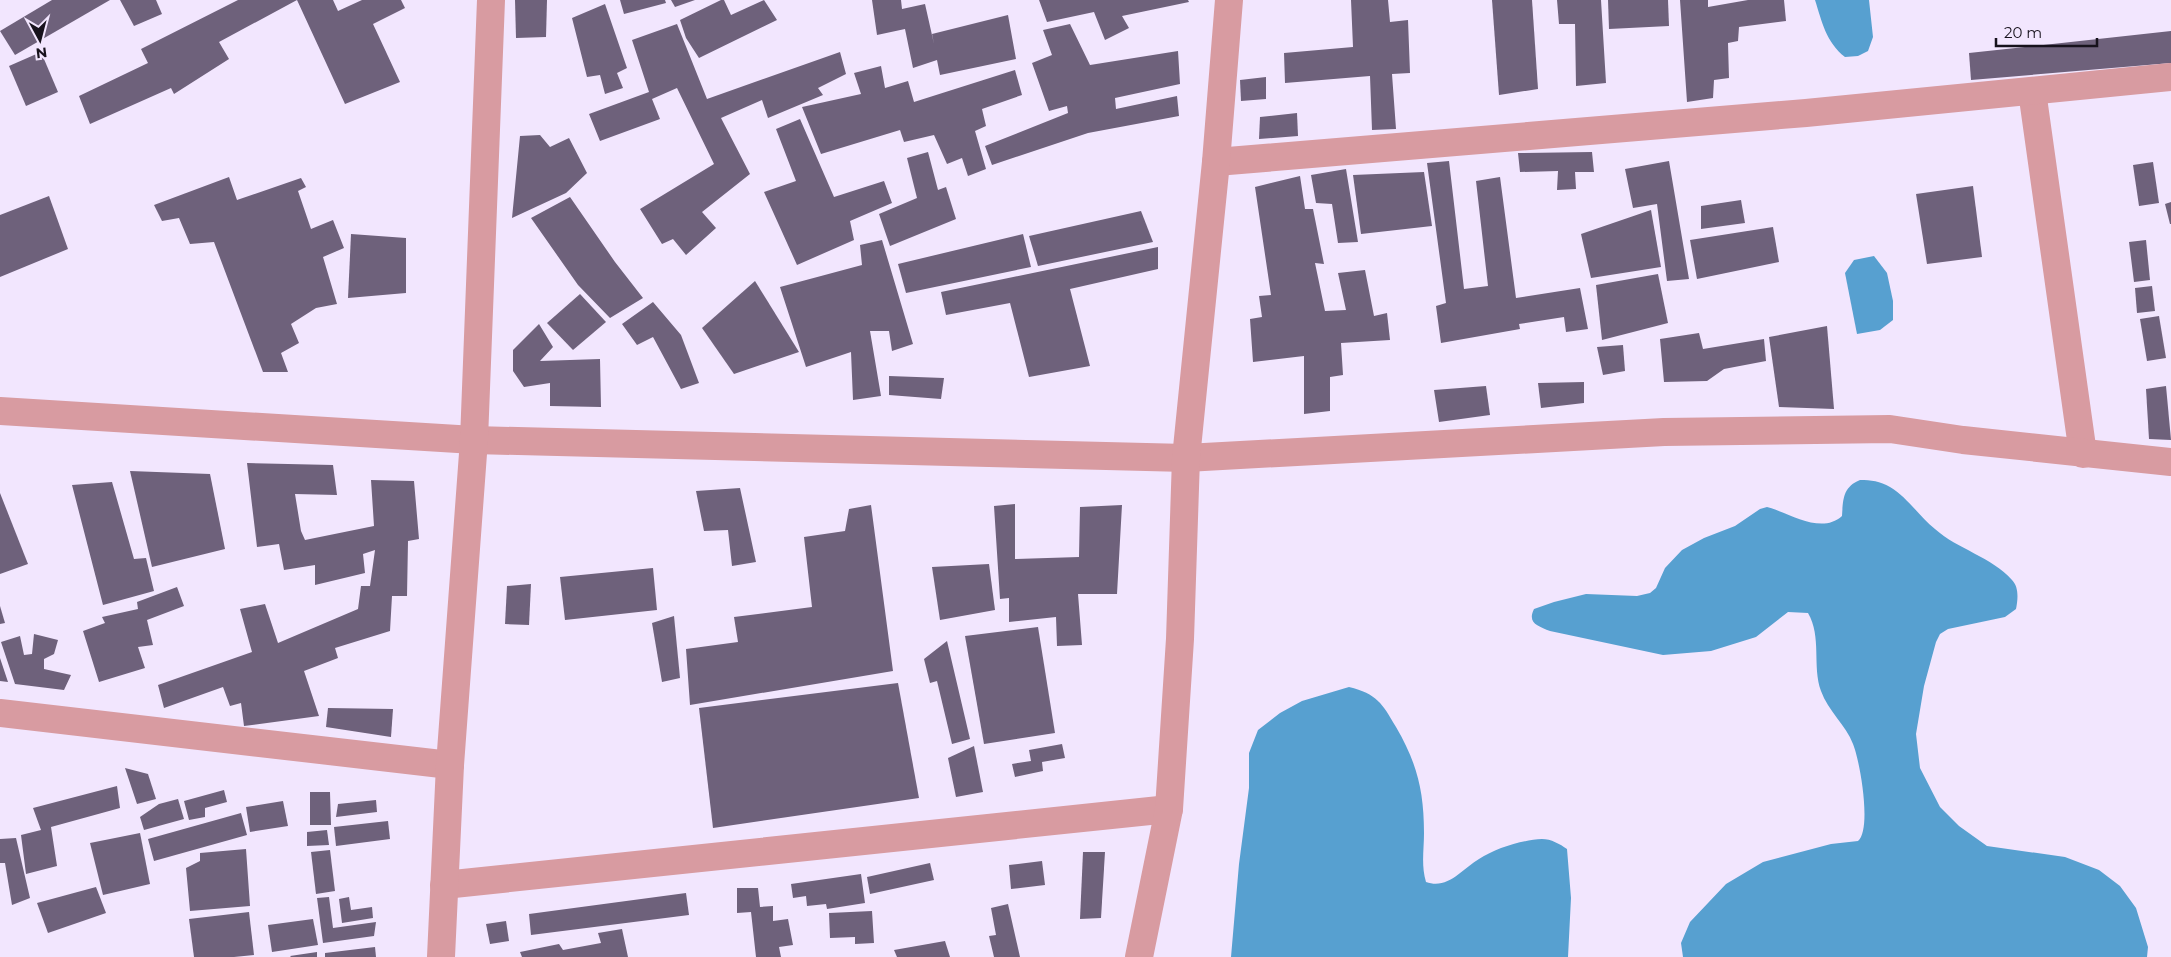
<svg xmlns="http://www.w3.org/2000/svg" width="2171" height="957" font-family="Montserrat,sans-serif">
<rect width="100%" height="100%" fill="#f2e6fe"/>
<g fill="#57a0d0">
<path d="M1815 0H1869L1873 37 1868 51 1858 56 1845 57C1826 42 1822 22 1815 0Z"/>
<polygon points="1874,256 1887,273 1893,301 1893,320 1880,330 1857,334 1845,273 1854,260"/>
<path d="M1860 480C1871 480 1880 481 1890 487 1907 497 1919 516 1935 529 1957 549 1992 557 2012 580 2019 587 2018 599 2016 609L2005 617 1948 629 1940 634 1936 642 1924 686 1916 734 1920 768 1940 807 1959 826 1987 846 2065 857 2099 870 2120 886 2136 908 2148 947 2147 957H1683L1681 943 1690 922 1726 884 1763 862 1831 844 1858 841C1872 829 1860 761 1853 744 1846 725 1828 711 1821 691 1812 666 1822 637 1808 613L1788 612 1756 637 1711 651 1663 655 1550 631C1538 626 1527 623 1534 609L1554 602 1586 594 1637 596 1650 593 1656 588 1665 568 1682 550 1704 538 1735 526 1760 509 1767 507C1790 513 1821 535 1842 516 1843 499 1843 487 1860 480Z"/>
<path d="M1349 687C1377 694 1382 703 1396 727 1417 763 1424 791 1424 833 1424 850 1421 865 1426 882 1448 890 1462 869 1479 859 1496 848 1522 840 1542 839 1551 839 1560 844 1567 849L1571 898 1568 957H1231L1239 864 1249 788V753L1258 730 1280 713 1302 701Z"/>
</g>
<g fill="#6e617b">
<polygon points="52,0 110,0 15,55 0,31"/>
<polygon points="120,0 156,0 162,14 134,26"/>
<polygon points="238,0 297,0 219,42 229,59 174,94 171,88 90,124 79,96 148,63 141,49"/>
<polygon points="297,0 333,0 338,11 362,0 401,0 405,8 373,24 400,82 345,104"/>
<polygon points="515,0 547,0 546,37 516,38"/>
<polygon points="620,0 665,0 666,3 624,14"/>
<polygon points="671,0 695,0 675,7"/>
<polygon points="721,0 724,0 731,15 764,0 777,20 699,58 686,38 680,20"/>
<polygon points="872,0 901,0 902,9 925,4 934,44 932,34 1008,15 1016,59 940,75 937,60 913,68 905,29 877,35"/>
<polygon points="1039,0 1188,0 1189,2 1122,16 1129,28 1105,40 1094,12 1047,22"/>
<polygon points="1351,0 1388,0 1390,22 1408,20 1410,73 1392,74 1396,129 1372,130 1370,76 1285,83 1284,53 1353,47"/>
<polygon points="1492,0 1532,0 1538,89 1499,95"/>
<polygon points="1557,0 1601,0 1606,83 1576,86 1575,24 1559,24"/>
<polygon points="1608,0 1668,0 1669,26 1609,29"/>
<polygon points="1680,0 1708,0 1708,7 1748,0 1784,0 1786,21 1739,27 1738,41 1728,43 1729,78 1714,80 1713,98 1687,102"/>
<polygon points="605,4 627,68 617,73 623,88 605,94 600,75 587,77 572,18"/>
<polygon points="677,24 707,99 840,52 846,74 818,88 823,95 768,118 762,100 721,118 750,174 702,212 716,228 686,255 673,239 662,244 640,209 714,164 677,88 652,99 660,119 600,141 589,114 649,92 632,40"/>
<polygon points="1070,24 1090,65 1178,51 1180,84 1115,98 1116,109 1177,96 1179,116 1088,133 992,165 985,146 1068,113 1067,106 1049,111 1032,63 1052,55 1043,30"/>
<polygon points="2171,31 2171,63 1971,80 1969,53"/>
<polygon points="41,52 58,92 26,106 9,66"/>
<polygon points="881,66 885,88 908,81 914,102 1015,70 1022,95 982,109 986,126 975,131 986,169 968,176 962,158 947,164 934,135 904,142 900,130 821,154 802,107 861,94 854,73"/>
<polygon points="1266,77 1266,99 1241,101 1240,80"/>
<polygon points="1297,113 1298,136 1259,139 1260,117"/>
<polygon points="800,119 834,197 884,181 892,203 850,221 854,240 797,265 764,192 796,181 776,129"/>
<polygon points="540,135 550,147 569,138 587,173 566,193 512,218 520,136"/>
<polygon points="928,152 938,190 946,187 956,219 890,246 879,214 917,198 907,158"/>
<polygon points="1592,152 1594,172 1575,172 1576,189 1557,190 1558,171 1520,172 1518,153"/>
<polygon points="1449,161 1464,289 1488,286 1476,181 1500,177 1516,298 1580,288 1588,329 1566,332 1564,317 1519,324 1520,329 1441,343 1436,306 1446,303 1427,163"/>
<polygon points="1669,161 1689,279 1667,281 1657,204 1633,208 1625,169"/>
<polygon points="2153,162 2159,203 2139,206 2133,165"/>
<polygon points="1346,169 1358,242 1338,243 1332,204 1316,203 1311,175"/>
<polygon points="1424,172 1432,226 1361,234 1353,175"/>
<polygon points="1300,176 1305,209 1313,209 1324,264 1315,263 1325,311 1346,310 1338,273 1365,270 1374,316 1387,313 1390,340 1341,343 1343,375 1330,377 1330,411 1304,414 1304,356 1253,362 1250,319 1262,317 1259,296 1271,295 1255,187"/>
<polygon points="229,177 237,200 301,178 306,187 298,191 311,229 333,220 344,248 323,257 337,304 316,308 291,324 299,343 281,353 288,372 263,372 214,242 190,244 179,218 162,221 154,205"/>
<polygon points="1973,186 1982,257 1927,264 1916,194"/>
<polygon points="49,196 68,249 0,277 0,215"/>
<polygon points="570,197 615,262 643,298 610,318 578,285 531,218"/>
<polygon points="1741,200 1745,223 1701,229 1701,206"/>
<polygon points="2171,202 2171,224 2170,224 2165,204"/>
<polygon points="1651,210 1661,267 1591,278 1581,234"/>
<polygon points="1141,211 1153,242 1038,266 1029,236"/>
<polygon points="1773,227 1779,262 1697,279 1690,240"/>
<polygon points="351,234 406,238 406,293 348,298"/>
<polygon points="1023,234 1031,267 906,293 898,264"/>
<polygon points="882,240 913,344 892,351 889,331 870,331 881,396 853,400 851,352 806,367 780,287 862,265 860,245"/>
<polygon points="2146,240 2150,280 2134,282 2129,242"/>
<polygon points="1158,247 1158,269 1070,289 1090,366 1029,377 1010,303 946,315 941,292"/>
<polygon points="1658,274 1668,323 1602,340 1596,285"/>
<polygon points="755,281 799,352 734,374 702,328"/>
<polygon points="2152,286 2155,311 2137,313 2135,288"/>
<polygon points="580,294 606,322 573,350 547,323"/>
<polygon points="653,302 681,335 699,383 681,389 653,337 637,345 622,324"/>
<polygon points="2159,316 2166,358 2147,361 2140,319"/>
<polygon points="539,324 553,347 540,361 600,359 601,407 550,406 550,383 524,387 513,371 513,350"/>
<polygon points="1827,326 1834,409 1779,407 1769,337"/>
<polygon points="1699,333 1703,349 1764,339 1766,361 1724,369 1707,381 1664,382 1660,339"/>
<polygon points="1623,345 1625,371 1603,375 1597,347"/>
<polygon points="889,376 944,378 941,399 889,395"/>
<polygon points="1584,382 1584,403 1541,408 1538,383"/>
<polygon points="1486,386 1490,415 1439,422 1434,390"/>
<polygon points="2166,386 2171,440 2149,439 2146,389"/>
<polygon points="247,463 333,465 337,495 295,494 301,531 305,540 374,526 371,480 414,481 419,539 408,541 407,596 392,596 390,631 335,648 338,658 304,671 319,716 244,726 241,703 230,706 223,687 164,708 158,685 252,652 240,609 265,604 278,643 358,609 361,586 370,586 375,550 363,554 365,573 315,585 315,565 284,570 279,544 257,547"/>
<polygon points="130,471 210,474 225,549 152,567"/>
<polygon points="112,482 134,559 146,558 154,591 103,605 72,485"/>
<polygon points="740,488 756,562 732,566 728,530 704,531 696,491"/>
<polygon points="0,493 28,564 0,574"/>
<polygon points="1015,504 1015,559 1079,557 1080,507 1122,505 1117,594 1078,594 1082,645 1057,646 1056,617 1009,622 1009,598 1000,599 994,506"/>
<polygon points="871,505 893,671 690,705 686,649 738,642 734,617 812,607 804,537 845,531 849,509"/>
<polygon points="989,564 995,610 940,620 932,567"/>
<polygon points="653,568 657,610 565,620 560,577"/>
<polygon points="531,584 529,625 505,624 507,586"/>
<polygon points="177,587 184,606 147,620 153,645 138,647 145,668 99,682 83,631 105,623 102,617 138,609 137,602"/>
<polygon points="0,606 5,623 0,624"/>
<polygon points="674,616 680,678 662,682 652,623"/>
<polygon points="1038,627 1055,733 984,744 965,636"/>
<polygon points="34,634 58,640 54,654 44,659 44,669 71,675 64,690 15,684 1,642 20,636 24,655 32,654"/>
<polygon points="947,641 970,739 952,744 937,681 930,683 924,659"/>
<polygon points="0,658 8,682 0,681"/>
<polygon points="898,683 919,798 713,828 699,708"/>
<polygon points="328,708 393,709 391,737 326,727"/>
<polygon points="1062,744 1065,758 1042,762 1043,771 1015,777 1012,764 1031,761 1029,750"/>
<polygon points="974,746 983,792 956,797 948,758"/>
<polygon points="125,768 148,774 156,799 137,804"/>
<polygon points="117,786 120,808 51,827 57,866 26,874 21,835 41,830 33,808"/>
<polygon points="224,790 227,802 205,808 205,817 189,820 184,801"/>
<polygon points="310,792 330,792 331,825 310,825"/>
<polygon points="178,799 184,819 144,830 140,817 159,804"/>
<polygon points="376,800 377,812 336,817 338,804"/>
<polygon points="283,801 288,826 250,832 246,807"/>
<polygon points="241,813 247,835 154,861 148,839"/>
<polygon points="388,821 390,839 336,846 334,827"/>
<polygon points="327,830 329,845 307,846 307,832"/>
<polygon points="140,833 150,884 103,895 90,843"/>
<polygon points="16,838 30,898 12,905 5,863 0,863 0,839"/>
<polygon points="246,849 250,906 190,911 186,868 200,861 200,853"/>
<polygon points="330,850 335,891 316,894 311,852"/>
<polygon points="1083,852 1105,852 1101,918 1080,919"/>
<polygon points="1042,861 1045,885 1011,889 1009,865"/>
<polygon points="930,863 934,880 870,894 867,877"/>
<polygon points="861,874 865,903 827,909 826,904 807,906 806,896 793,898 791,884"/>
<polygon points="96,887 106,913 48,933 37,903"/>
<polygon points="737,888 758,888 760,907 773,906 773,921 788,919 793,945 779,947 781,957 756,957 751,912 737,913"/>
<polygon points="686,893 689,915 531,935 529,914"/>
<polygon points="329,897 333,928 376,922 374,936 323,943 317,898"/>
<polygon points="349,897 351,910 372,907 373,918 342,923 339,899"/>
<polygon points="1008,904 1020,957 994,957 989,936 996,935 991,908"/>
<polygon points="872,911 874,943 855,944 855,937 830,938 829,913"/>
<polygon points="249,912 254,955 234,957 194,957 189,919"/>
<polygon points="313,919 318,945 272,952 268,925"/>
<polygon points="506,921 509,941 490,944 486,924"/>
<polygon points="622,929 628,957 522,957 520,952 559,944 563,950 601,943 598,933"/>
<polygon points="945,941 950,957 897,957 894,950"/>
<polygon points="375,947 376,957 325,957 325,953"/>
<polygon points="317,952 317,957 291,957 290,956"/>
</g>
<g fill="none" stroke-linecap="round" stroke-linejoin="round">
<g stroke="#d89ba1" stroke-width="28">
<polyline points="2032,91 2083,454"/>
<polyline points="1216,162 1806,113 2171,77"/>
<polyline points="0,411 474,440 1186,458 1664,432 1890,429 1963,440 2171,462"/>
<polyline points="0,713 450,765"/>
<polyline points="444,885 1169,809"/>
<polyline points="441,957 450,765 474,440 491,0"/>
<polyline points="1139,957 1169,809 1180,639 1186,458 1216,162 1229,0"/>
</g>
</g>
<g transform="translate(40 40) rotate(173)" stroke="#f2e6fe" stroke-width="4" paint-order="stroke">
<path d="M0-4L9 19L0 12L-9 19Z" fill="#17121c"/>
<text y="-8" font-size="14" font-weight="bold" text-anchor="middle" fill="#17121c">N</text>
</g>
<path d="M1996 38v8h101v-8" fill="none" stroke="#17121c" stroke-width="2.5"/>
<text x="2004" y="38" font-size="15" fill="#17121c" stroke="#f2e6fe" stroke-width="4" paint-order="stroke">20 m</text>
</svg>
